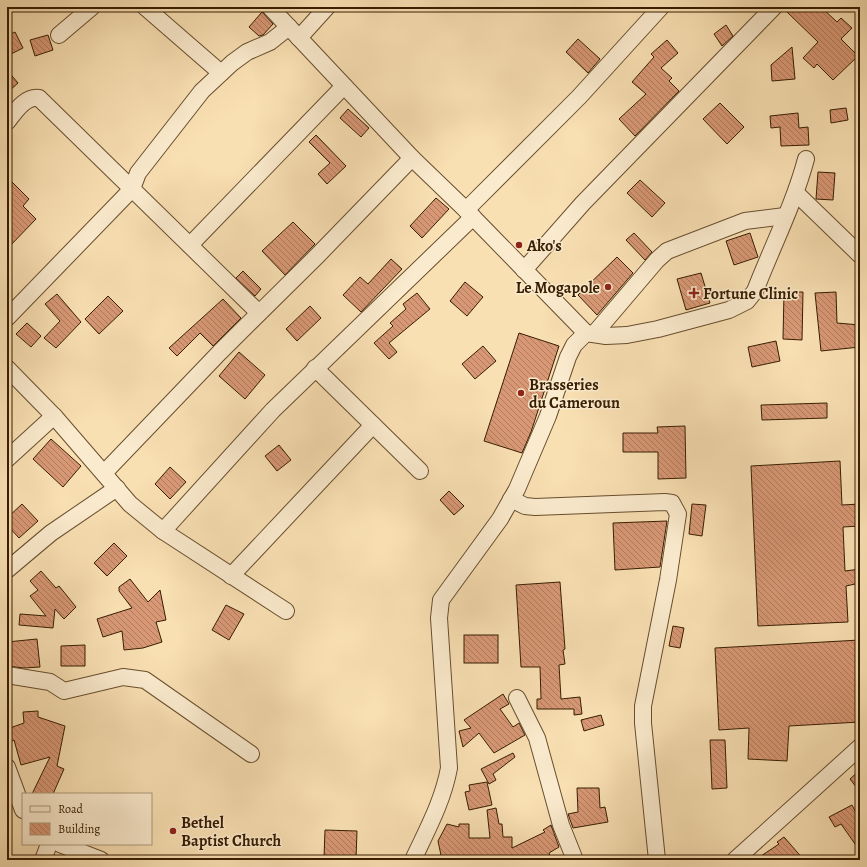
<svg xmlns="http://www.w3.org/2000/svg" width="867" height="867" font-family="Alegreya,serif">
<defs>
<pattern id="building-back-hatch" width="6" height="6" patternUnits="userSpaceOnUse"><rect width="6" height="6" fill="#d89875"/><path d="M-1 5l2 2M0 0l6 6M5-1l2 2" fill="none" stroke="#b07b5e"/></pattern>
</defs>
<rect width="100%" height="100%" fill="#f9e0b3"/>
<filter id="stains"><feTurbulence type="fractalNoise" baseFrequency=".005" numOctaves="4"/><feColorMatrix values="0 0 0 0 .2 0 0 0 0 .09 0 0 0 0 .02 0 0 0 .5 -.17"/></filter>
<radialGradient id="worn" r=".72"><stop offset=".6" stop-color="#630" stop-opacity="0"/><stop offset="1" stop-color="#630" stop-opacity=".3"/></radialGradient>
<g fill="url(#building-back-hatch)" stroke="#371d01">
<polygon points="790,7 821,7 837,22 841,18 852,28 841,39 858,56 833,80 817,64 814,68 803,58 818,42 786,11"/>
<polygon points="262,12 273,24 263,35 259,36 249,27"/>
<polygon points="726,25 733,36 722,46 714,34"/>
<polygon points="15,32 23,48 7,56 7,36"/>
<polygon points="48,35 53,50 35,56 30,40"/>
<polygon points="578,39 600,59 588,73 566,52"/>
<polygon points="667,40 678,53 661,68 672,78 669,81 679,91 635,136 619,119 646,94 632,82 654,57 651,54"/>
<polygon points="792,47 795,79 772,81 771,65"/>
<polygon points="7,70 18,83 7,93"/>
<polygon points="720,103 744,127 727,144 703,119"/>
<polygon points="846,108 848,120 831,123 830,110"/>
<polygon points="348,109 369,128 361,137 340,118"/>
<polygon points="798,113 799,128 808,127 809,145 781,146 780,127 771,128 770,116"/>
<polygon points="316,135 346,166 327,184 318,174 330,163 309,142"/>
<polygon points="818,172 835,173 833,200 816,199"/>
<polygon points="7,177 29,199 23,206 36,219 7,249"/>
<polygon points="640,180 665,203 652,217 627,193"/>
<polygon points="436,198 449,209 422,238 410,226"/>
<polygon points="293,222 315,244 285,275 262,251"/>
<polygon points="634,233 652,252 645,260 626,240"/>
<polygon points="750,233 758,257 734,265 726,241"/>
<polygon points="617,257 633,273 597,315 578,295"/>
<polygon points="391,259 402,269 361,312 343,295 360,277 368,284"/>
<polygon points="243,271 261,289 255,296 236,278"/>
<polygon points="701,273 710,303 686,310 677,279"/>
<polygon points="465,282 483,297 467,316 450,301"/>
<polygon points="784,292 803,292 802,340 783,339"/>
<polygon points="836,292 837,323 860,325 860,347 821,351 815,293"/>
<polygon points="417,293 430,309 389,343 397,352 389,359 374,343 393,326 390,323 406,309 403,304"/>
<polygon points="57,294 81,322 56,348 44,338 60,321 45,304"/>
<polygon points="108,296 123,311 99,334 85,319"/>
<polygon points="223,299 241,318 213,346 200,333 177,356 169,348"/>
<polygon points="310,306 321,318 297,341 286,329"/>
<polygon points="27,323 41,336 31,347 16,334"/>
<polygon points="519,333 559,346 531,432 522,453 484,441"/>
<polygon points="776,341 780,361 752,367 748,347"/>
<polygon points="483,346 496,361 475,379 462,364"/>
<polygon points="239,352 265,375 245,399 219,376"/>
<polygon points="827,403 827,418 762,420 761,405"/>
<polygon points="685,426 686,478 658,479 658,452 623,452 623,433 658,433 657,427"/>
<polygon points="51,439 81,466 63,487 33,459"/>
<polygon points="279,445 291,460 277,471 265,456"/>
<polygon points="840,461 842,505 860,504 860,526 843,527 845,571 860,569 860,583 846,586 848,622 758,626 751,466"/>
<polygon points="170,467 186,482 170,499 155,484"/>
<polygon points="449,491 464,506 454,515 440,500"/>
<polygon points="22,504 38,521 19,538 7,525 7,518"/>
<polygon points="692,504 706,505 702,536 689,534"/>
<polygon points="667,521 660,567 615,570 613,523"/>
<polygon points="114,543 127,556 107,576 94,563"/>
<polygon points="41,571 56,588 59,586 76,607 64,619 55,609 53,628 19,625 20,614 46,616 30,596 38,590 30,581"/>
<polygon points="130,579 148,602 160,590 166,620 156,622 162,642 143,648 124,650 122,631 103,637 97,619 132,608 119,591 119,587"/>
<polygon points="560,582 565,649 563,650 565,664 559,665 561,699 580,697 582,714 574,715 574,709 537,709 537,699 541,699 540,667 521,667 516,585"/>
<polygon points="226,605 244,614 229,640 212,630"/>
<polygon points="673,626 684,628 680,648 669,646"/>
<rect x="464" y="635" width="34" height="28"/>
<polygon points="37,639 40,667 24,668 7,666 7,642"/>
<polygon points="860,640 860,722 789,726 787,761 748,759 749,728 719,730 715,648"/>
<polygon points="85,645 85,666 61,666 61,646"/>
<polygon points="503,694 509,704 500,709 513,727 519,723 525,735 494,753 479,733 463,747 459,731 471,728 464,720"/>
<polygon points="38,711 38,717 65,726 57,766 64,769 53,794 32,794 50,757 21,765 14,740 10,742 7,732 7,729 24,723 23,712"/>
<polygon points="601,715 604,725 584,731 581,720"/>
<polygon points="710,740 725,740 727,788 712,789"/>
<polygon points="513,753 515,757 493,774 496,780 489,784 481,769"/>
<polygon points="860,770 860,792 850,779"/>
<polygon points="487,782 492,805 469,810 465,792 470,791 469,785"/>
<polygon points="577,788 599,788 600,808 605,807 608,822 573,828 568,814 578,812"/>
<polygon points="852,805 860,820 860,851 841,824 835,827 829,817"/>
<polygon points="496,808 499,824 502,824 503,837 512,837 512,848 545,832 543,830 551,825 559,847 549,853 550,856 542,860 530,860 529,858 442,860 438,841 447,824 459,827 459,824 469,824 469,838 490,838 487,810"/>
<polygon points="325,830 357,831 356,859 324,858"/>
<polygon points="784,837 804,860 755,860 779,844 777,842"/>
</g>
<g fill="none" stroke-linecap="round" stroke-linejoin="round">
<g stroke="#684e2e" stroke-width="18">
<g id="minor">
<polyline points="145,7 221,73"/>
<path d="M270 7 412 158 466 210 586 333 606 336 627 335 658 329 729 310 747 301 755 291C772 247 794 204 806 159"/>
<polyline points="59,35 92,7"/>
<polyline points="299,38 327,7"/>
<path d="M7 122C15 112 25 96 39 98L259 313"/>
<polyline points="796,193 860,255"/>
<polyline points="466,210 579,97 661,7"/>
<polyline points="190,245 344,86"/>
<polyline points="524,270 583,203 774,7"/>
<polyline points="7,318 132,189 138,173 202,91 232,63 247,52 270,42 289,27"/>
<polyline points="594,334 657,260 667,251 745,221 785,216"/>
<polyline points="7,368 54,416 130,504 163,531 286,611"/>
<polyline points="315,368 420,471"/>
<polyline points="7,459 54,416"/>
<polyline points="104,473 220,352 318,255 412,158"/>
<polyline points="511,499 525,506 535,507 665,502 672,503 678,514 668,580 643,706 643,723 657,860"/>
<polyline points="163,531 273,410 473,217"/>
<polyline points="7,570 51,533 117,488"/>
<polyline points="231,576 373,425"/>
<polyline points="7,675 50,682 64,691 123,677 145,680 251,754"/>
<polyline points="517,698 537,738 561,825 575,860"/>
<polyline points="7,767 23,810"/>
<polyline points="60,844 101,860"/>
<polyline points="43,860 49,844"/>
<path d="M413 860C427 830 443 801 449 768L439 618 441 600 500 519 517 489 548 416 568 357 574 345 586 333"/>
<polyline points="735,860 860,747"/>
</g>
</g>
<use href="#minor" stroke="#fbebce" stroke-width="16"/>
</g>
<g fill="#8f2418" stroke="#fbebce" stroke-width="1.5">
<circle cx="519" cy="245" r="4"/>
<circle cx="608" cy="287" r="4"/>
<path d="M692 287h4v4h4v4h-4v4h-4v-4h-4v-4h4z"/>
<circle cx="521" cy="393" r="4"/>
<circle cx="173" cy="831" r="4"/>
</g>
<g text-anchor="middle" stroke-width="3" stroke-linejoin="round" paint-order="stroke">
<g font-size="16" font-weight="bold" fill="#371d01" stroke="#fbebce" text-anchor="start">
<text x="527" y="251">Ako's</text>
<text x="600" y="293" text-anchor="end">Le Mogapole</text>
<text x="703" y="299">Fortune Clinic</text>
<text x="529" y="390">Brasseries<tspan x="529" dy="18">du Cameroun</tspan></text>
<text x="181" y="828">Bethel<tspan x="181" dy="18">Baptist Church</tspan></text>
</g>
</g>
<rect width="867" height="867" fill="none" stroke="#f9e0b3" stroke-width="24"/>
<rect x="8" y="8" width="851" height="851" fill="none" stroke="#371d01" stroke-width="2"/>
<rect x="12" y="12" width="843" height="843" fill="none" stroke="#371d01"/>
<rect x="22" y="793" width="130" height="52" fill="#fbebce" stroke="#ad997c"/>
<rect x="30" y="806" width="20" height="6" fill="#fbebce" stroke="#ad997c"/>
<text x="58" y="813" font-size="12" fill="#371d01">Road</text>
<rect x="30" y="823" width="20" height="12" fill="url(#building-back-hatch)" stroke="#ad997c"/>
<text x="58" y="833" font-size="12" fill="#371d01">Building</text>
<rect width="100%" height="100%" filter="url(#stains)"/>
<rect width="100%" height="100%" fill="url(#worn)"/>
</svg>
